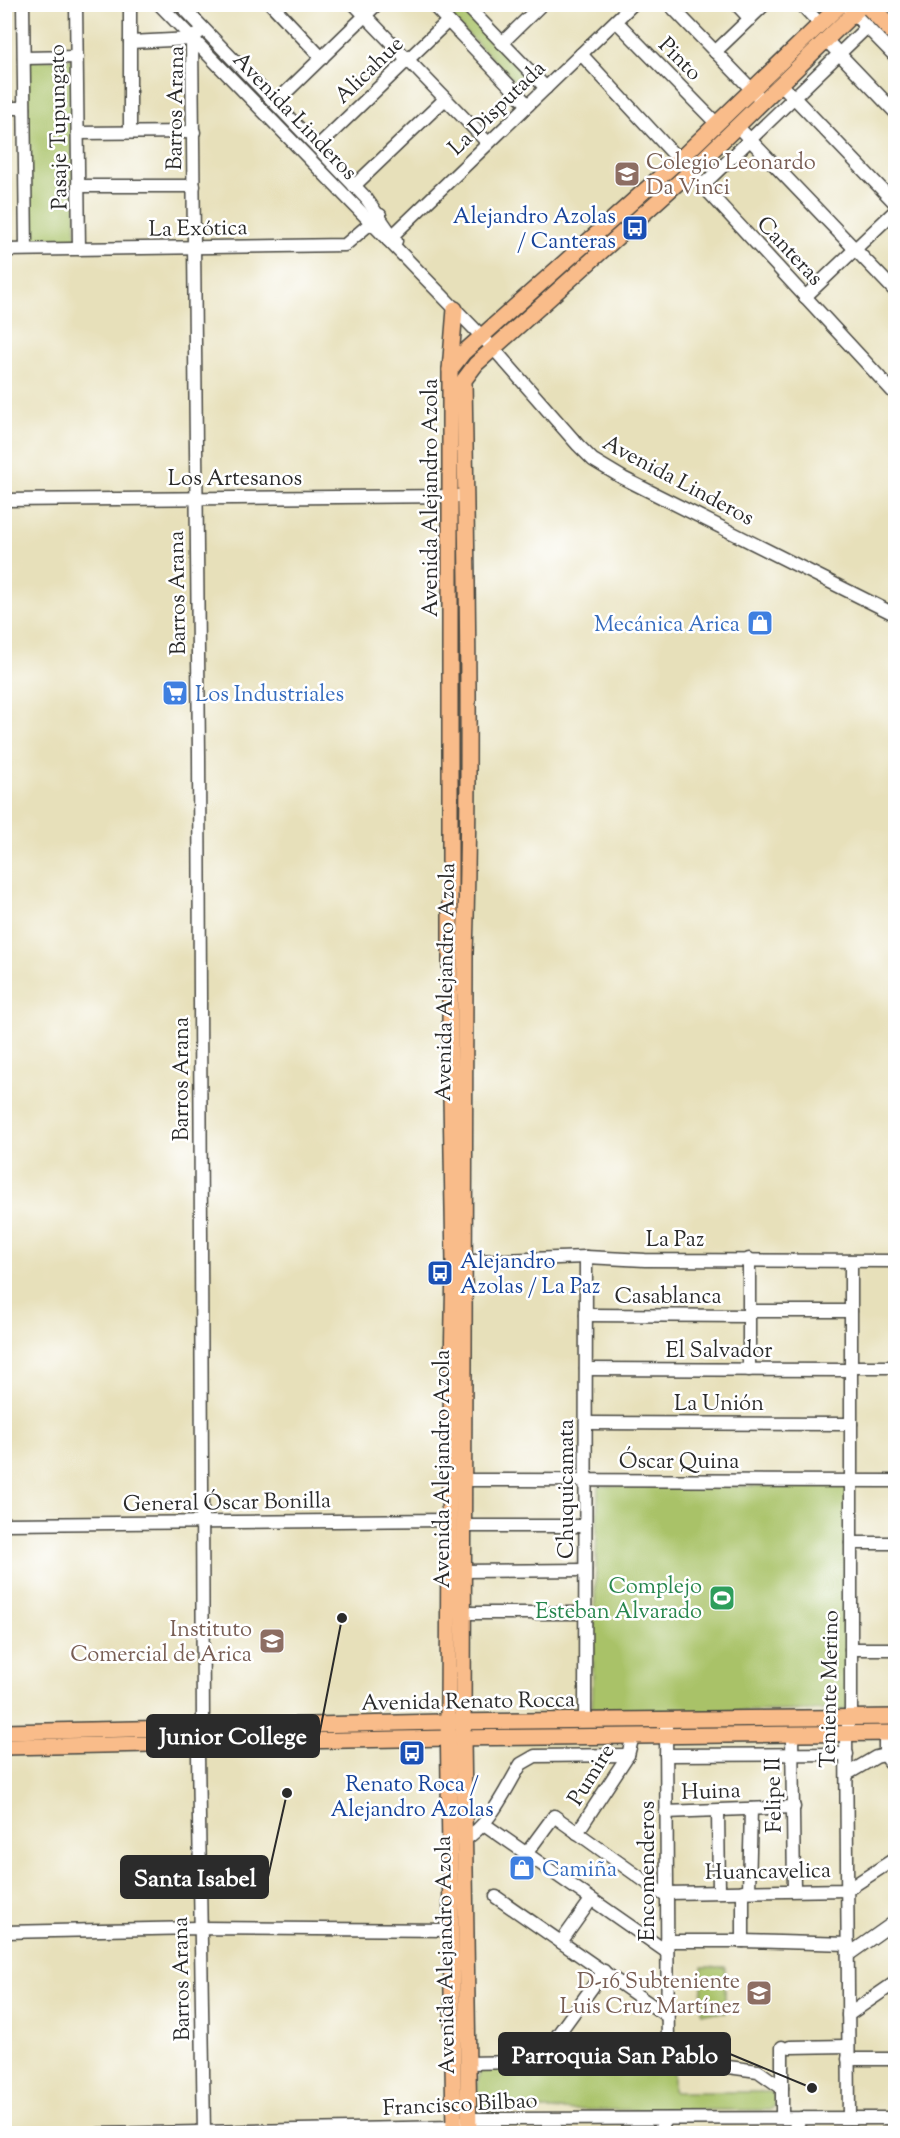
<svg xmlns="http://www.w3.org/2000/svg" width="900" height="2138" font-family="'Sorts Mill Goudy',serif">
<rect width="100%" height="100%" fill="#fff"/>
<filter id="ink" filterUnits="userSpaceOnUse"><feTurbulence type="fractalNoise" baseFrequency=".0167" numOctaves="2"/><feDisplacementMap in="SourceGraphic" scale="12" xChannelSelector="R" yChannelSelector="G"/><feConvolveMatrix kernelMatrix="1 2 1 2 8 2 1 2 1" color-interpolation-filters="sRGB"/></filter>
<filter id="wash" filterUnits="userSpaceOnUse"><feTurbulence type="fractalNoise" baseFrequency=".008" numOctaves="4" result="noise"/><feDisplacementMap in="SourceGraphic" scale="24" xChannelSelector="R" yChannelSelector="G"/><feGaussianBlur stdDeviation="1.35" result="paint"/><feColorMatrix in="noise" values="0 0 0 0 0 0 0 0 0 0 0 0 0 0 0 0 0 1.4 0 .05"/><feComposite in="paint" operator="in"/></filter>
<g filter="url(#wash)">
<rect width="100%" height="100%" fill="#e7e0ba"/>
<g fill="#a9c268" stroke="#6a764a" stroke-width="1.5">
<polygon points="439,5 460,5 528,75 521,84 517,84"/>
<polygon points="74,59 76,242 29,243 27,60"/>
<polygon points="598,1486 849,1486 847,1710 592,1713"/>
<rect x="702" y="1967" width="23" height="46"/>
<path d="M667 2068 673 2072V2090L675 2092H770L775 2096V2106L770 2110H481C476 2103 476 2075 482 2069Z"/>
</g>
</g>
<g filter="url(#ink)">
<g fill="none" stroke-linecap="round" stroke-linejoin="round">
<g stroke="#474640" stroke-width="15">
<g id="minor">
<polyline points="23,4 26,249"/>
<polyline points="76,4 79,249"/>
<polyline points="130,4 130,132"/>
<polyline points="159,4 493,348 578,445 593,460 623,478 896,615"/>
<polyline points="180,4 366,198 396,241"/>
<polyline points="271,4 322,58"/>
<polyline points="354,4 488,143"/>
<polyline points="432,4 528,105"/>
<polyline points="465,4 546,88"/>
<polyline points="669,4 758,96"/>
<polyline points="736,4 750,19"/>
<polyline points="801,4 820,24"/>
<polyline points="848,8 896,57"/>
<polyline points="616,21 717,124"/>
<polyline points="203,29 192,39 199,755 203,1728 198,1743 198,1754 204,2134"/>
<polyline points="826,40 896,113"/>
<polyline points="130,42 192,39"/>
<polyline points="502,43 542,4"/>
<polyline points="715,52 765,4"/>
<polyline points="581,54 896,395"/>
<polyline points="24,58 77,57"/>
<polyline points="781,84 896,204"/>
<polyline points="275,103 377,4"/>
<polyline points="4,108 24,108"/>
<polyline points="737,126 896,292"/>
<polyline points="78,133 194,132"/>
<polyline points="317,147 448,21"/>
<polyline points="703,185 867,27"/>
<polyline points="78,186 194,186"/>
<polyline points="354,186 445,99"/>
<polyline points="388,240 633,4"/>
<polyline points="4,250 345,245 380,215"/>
<polyline points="805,297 896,210"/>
<polyline points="4,500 459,496"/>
<polyline points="749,1259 749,1370"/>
<polyline points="458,1263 473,1261 586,1257 645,1260 896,1261"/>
<polyline points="749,1311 851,1311"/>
<polyline points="586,1315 749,1316"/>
<polyline points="851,1367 896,1367"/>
<polyline points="586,1369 851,1370"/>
<polyline points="586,1423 851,1424"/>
<polyline points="463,1480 896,1481"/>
<polyline points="4,1524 449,1520"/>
<polyline points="463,1526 585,1526"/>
<polyline points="851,1543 896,1543"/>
<polyline points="463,1571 585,1570"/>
<polyline points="463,1613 585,1613"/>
<polyline points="851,1649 896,1649"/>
<polyline points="585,1720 586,1257"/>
<polyline points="666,1727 668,2059"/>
<polyline points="885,1733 885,1755 896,1770"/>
<polyline points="792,1734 794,1890"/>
<polyline points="666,1755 847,1754"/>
<polyline points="847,1774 876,1757 885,1755"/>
<polyline points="718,1811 719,1891"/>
<polyline points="666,1812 794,1807"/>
<polyline points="484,1824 667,1952"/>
<polyline points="577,1833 628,1755 633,1736"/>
<path d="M464 1840C491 1824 505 1790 521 1764L535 1756 628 1755"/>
<polyline points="526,1854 554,1816 667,1897"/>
<polyline points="743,1891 743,1941"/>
<polyline points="749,1891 751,1809"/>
<polyline points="667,1893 847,1890 896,1858"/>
<polyline points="496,1897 667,2016"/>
<polyline points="4,1932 199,1928 452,1930"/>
<polyline points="667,1941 743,1941 848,1944"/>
<polyline points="561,1942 591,1900"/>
<polyline points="848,1955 896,1921"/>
<polyline points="848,2015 896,1982"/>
<polyline points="790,2047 848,2046"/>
<polyline points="848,2059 896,2059"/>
<polyline points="538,2062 604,1971"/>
<polyline points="468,2063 668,2059 758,2071 782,2088"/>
<polyline points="782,2118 782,2047"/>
<polyline points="849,2118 846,1733 851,1717 851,1261"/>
<polyline points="99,2134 454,2127 469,2119 896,2118"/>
<polyline points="657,2134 667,2119"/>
<polyline points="791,2134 801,2118"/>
</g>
</g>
<g stroke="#474640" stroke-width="18">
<g id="major">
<polyline points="450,370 463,353 679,160 841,4"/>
<polyline points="4,1732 440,1722 896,1717"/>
<polyline points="4,1747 449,1738 896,1733"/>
<polyline points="454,2134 448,1711 449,1520 454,1264 450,1042 450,370 455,309"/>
<path d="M469 2134 463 1738 465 953C471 762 467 571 464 380L476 364 691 171 863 4"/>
</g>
</g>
<g stroke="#474640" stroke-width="21">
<polyline id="highway" points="867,4 896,34"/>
</g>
<use href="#minor" stroke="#fff" stroke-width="12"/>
<use href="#major" stroke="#f9bc8a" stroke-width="15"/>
<use href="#highway" stroke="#f9bc8a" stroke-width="18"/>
</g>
</g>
<defs>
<g id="school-square" transform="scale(1.35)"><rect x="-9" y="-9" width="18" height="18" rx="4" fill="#8d6e63" stroke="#fff"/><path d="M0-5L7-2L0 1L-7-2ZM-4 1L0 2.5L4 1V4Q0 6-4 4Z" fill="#fff"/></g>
<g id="bus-square" transform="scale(1.35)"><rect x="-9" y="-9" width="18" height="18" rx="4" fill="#1a4fb4" stroke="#fff"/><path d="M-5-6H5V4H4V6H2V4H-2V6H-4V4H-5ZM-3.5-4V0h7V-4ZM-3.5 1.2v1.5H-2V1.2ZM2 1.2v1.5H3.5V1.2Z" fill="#fff"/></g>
<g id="shop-square" transform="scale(1.35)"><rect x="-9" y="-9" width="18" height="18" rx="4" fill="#3f7fe0" stroke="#fff"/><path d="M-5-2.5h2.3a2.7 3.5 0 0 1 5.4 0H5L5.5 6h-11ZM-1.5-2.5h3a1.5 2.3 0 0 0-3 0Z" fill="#fff"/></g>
<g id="supermarket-square" transform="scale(1.35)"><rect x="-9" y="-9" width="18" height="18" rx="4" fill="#3f7fe0" stroke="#fff"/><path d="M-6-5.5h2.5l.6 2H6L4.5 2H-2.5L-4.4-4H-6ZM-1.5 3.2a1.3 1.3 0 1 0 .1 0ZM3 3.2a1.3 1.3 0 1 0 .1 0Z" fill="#fff"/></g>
<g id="stadium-square" transform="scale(1.35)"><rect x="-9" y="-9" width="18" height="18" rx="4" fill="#2e9e5b" stroke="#fff"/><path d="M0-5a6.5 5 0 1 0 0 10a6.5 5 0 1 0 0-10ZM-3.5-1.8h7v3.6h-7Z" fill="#fff"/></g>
</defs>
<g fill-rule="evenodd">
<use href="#school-square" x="627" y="174"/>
<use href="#bus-square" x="635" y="228"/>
<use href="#shop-square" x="760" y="623"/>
<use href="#supermarket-square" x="175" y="693"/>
<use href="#bus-square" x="440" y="1273"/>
<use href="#stadium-square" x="722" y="1598"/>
<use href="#school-square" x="272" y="1641"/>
<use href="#bus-square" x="412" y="1753"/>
<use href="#shop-square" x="522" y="1868"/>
<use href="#school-square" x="759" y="1993"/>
</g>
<g text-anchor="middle" stroke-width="5" stroke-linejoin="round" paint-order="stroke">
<g font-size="22" fill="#2b2b2b" stroke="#fff">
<text transform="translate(681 58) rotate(45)" y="8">Pinto</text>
<text transform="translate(368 69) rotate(-44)" y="8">Alicahue</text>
<text transform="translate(496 107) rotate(-44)" y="8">La Disputada</text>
<text transform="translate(174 108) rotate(-89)" y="8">Barros Arana</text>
<text transform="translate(296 115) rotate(46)" y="8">Avenida Linderos</text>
<text transform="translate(57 127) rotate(-91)" y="8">Pasaje Tupungato</text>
<text transform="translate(198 227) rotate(-1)" y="8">La Exótica</text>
<text transform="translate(791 250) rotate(47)" y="8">Canteras</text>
<text x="235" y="485">Los Artesanos</text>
<text transform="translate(679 479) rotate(28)" y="8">Avenida Linderos</text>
<text transform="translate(429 498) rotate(-90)" y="8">Avenida Alejandro Azola</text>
<text transform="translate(176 593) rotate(-91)" y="8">Barros Arana</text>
<text transform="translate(444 982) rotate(-89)" y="8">Avenida Alejandro Azola</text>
<text transform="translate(180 1079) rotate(-90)" y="8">Barros Arana</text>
<text x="675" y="1246">La Paz</text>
<text x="668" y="1303">Casablanca</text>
<text x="719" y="1357">El Salvador</text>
<text x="719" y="1410">La Unión</text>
<text x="679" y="1468">Óscar Quina</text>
<text transform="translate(441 1469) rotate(-90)" y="8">Avenida Alejandro Azola</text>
<text transform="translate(565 1489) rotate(-90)" y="8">Chuquicamata</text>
<text transform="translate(227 1501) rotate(-1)" y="8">General Óscar Bonilla</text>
<text transform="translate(828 1689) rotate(-89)" y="8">Teniente Merino</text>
<text transform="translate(468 1700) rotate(-1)" y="8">Avenida Renato Rocca</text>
<text transform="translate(590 1774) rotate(-58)" y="8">Pumire</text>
<text transform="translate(711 1790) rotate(-2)" y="8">Huina</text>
<text transform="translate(772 1795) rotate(-91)" y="8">Felipe II</text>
<text transform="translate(768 1870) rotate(-1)" y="8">Huancavelica</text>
<text transform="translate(646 1871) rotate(-90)" y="8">Encomenderos</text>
<text transform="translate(444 1955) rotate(-91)" y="8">Avenida Alejandro Azola</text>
<text transform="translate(180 1979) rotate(-91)" y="8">Barros Arana</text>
<text transform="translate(460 2103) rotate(-3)" y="8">Francisco Bilbao</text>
</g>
<g font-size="22" fill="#785e54" stroke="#fff" text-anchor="end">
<text x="646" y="169" text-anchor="start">Colegio Leonardo<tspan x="646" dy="25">Da Vinci</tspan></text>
<text x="252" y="1636">Instituto<tspan x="252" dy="25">Comercial de Arica</tspan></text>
<text x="740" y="1988">D-16 Subteniente<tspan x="740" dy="25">Luis Cruz Martínez</tspan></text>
</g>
<g font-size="22" fill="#164399" stroke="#fff" text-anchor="end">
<text x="616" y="223">Alejandro Azolas<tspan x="616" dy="25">/ Canteras</tspan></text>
<text x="460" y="1268" text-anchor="start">Alejandro<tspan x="460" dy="25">Azolas / La Paz</tspan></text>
<text x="412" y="1791" text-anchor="middle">Renato Roca /<tspan x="412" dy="25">Alejandro Azolas</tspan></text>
</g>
<g font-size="22" fill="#366cbe" stroke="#fff" text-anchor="start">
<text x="740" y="631" text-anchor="end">Mecánica Arica</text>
<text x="195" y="701">Los Industriales</text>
<text x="542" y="1876">Camiña</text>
</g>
<g font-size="22" fill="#27864d" stroke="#fff" text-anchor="end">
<text x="702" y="1593">Complejo<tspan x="702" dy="25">Esteban Alvarado</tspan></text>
</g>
</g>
<path fill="none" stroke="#2b2b2b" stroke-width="2" d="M342 1618L319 1736M287 1793L268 1877M812 2088L730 2054"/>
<g fill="#2b2b2b" stroke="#fff" stroke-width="2">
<circle cx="342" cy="1618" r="6"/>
<circle cx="287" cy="1793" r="6"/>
<circle cx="812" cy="2088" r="6"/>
</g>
<g fill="#2b2b2b" stroke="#2b2b2b" stroke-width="2">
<rect x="147" y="1715" width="172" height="42" rx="6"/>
<rect x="121" y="1856" width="147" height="42" rx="6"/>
<rect x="499" y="2033" width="231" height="42" rx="6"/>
</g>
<g font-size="24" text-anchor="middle" font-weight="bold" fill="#fff">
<text x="233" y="1744">Junior College</text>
<text x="195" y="1886">Santa Isabel</text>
<text x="615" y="2063">Parroquia San Pablo</text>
</g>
<rect width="900" height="2138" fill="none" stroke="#fff" stroke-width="24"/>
</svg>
